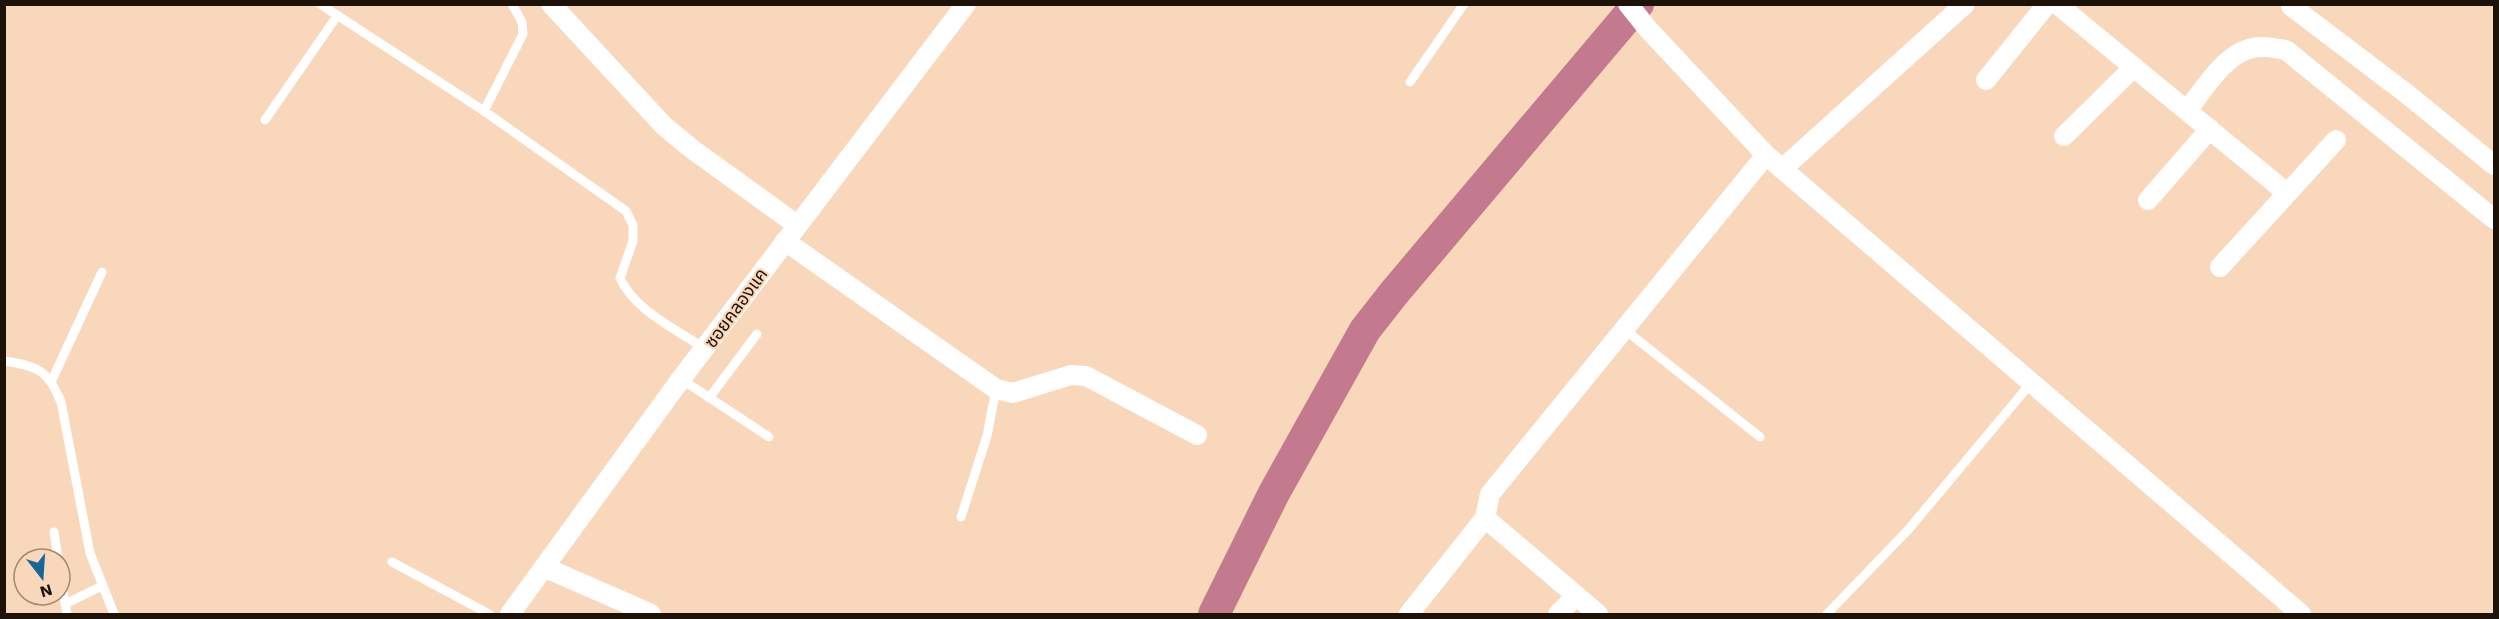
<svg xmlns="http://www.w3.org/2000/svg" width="2499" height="619" font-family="'Work Sans','Noto Sans Thai',sans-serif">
<rect width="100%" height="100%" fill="#f9d7bb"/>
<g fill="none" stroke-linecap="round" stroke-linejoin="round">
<polyline stroke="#c37a8f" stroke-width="32" points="1214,614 1274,493 1365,330 1394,293 1638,4"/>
<g stroke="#fff" stroke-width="9">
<path d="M320 4 484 111 626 211 633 225V241L620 278C635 311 676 329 705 349"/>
<polyline points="1410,82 1464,4"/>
<polyline points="484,111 523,34 522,22 512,4"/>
<polyline points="265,120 337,16"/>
<polyline points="1624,329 1760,437"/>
<path d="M4 361C38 366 48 370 61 402L90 553 114 614"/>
<polyline points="681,379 769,437"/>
<polyline points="52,380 102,272"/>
<polyline points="709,398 757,334"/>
<polyline points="961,517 987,436 996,389"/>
<polyline points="54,532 58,559"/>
<polyline points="392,562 489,614"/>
<polyline points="60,571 67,614"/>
<polyline points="65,604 102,586"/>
<polyline points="1827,614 1908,530 2031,383"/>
</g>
<g stroke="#fff" stroke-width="20">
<polyline points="551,4 664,126 692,149 797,225"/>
<polyline points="1628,4 1648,29 1766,155 2301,614"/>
<polyline points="2057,4 2287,193"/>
<polyline points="2291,6 2407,94 2494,165"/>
<polyline points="1986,80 2047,4"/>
<path d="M2187 110C2204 90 2223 56 2249 49 2261 45 2274 48 2286 50L2494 219"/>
<polyline points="2064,136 2134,67"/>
<polyline points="1782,169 1965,4"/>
<polyline points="2148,200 2210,129"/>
<polyline points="785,241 996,389 1013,393 1071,375 1086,376 1197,435"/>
<polyline points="2220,267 2336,140"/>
<polyline points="1485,518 1598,614"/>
<polyline points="546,568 651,614"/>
<polyline points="510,614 681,379 966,4"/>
<polyline points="1409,614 1485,518 1490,494 1766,155"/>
<polyline points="1558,614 1576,596"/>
</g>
</g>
<g text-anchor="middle" stroke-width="4.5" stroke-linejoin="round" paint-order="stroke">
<g font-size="18" fill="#1d1208" stroke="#f9d7bb">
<text transform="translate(736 308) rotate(-54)" y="6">ซอยคลองแค</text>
</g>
</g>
<rect width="2499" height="619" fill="none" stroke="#1d1208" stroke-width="12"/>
<g transform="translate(42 577) rotate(163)"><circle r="28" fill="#f9d7bb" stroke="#a18873" stroke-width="1.5"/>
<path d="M0-4.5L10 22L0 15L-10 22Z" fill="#146899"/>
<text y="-9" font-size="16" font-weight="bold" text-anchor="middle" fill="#1d1208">N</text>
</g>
</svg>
